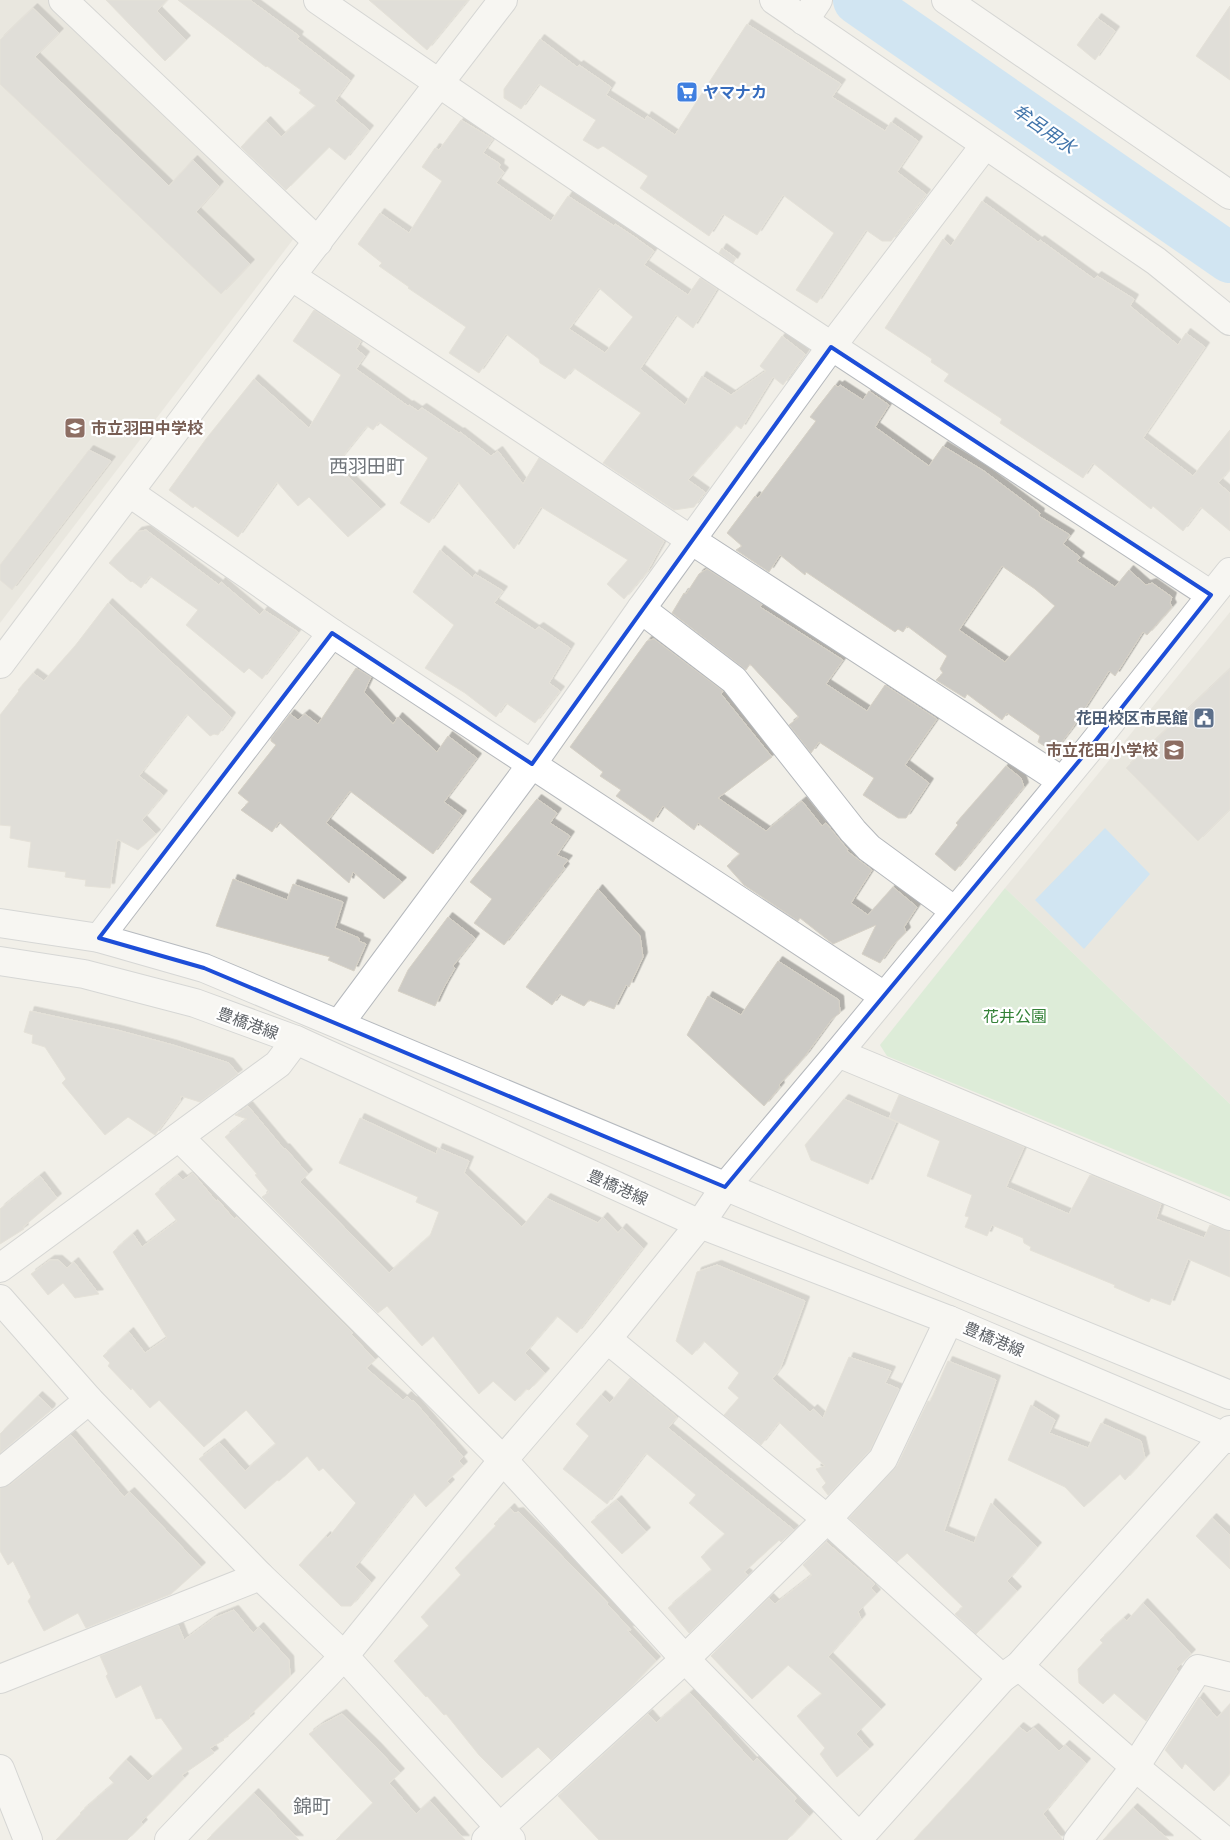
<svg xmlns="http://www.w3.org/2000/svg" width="1230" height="1840" font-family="'Exo 2','Noto Sans JP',sans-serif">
<defs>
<filter id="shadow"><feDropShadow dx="4.5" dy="-4.5" stdDeviation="0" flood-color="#0004"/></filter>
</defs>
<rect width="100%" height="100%" fill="#f1efe8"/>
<g fill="#e1ded6">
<polygon points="0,0 49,0 298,233 0,623"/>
<polygon points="1230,612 1230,1104 1005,888"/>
</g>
<polygon fill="#c5e8c5" points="1005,888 1230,1104 1230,1197 887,1056 880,1045"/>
<polygon fill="#aadaff" points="1105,828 1150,874 1084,949 1035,900"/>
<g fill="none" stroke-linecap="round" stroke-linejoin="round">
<polyline stroke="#aadaff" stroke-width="50" points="858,0 1230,258"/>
</g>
<g fill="#cccac5" stroke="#d6d1c6" fill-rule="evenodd" filter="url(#shadow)">
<polygon points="106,0 167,0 157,11 186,40 165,61"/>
<polygon points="178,0 250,0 299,36 297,39 350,80 335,101 369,130 345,160 329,147 286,190 247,153 241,147 266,121 281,137 316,106 299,93 301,90 267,66 266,67"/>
<polygon points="369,0 468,0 427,50"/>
<polygon points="1230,6 1230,80 1196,56"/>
<polygon points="33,8 59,33 35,57 169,186 193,160 219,186 196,212 250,264 221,294 0,84 0,40"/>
<polygon points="1097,18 1115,31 1095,60 1077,45"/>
<polygon points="747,24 841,84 832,97 885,131 891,122 918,141 897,172 926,194 891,241 882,241 866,230 817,303 796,290 834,233 783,195 757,235 723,214 709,236 640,188 648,176 603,146 598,149 583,140 596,120 539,84 521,109 504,98 504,89 540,39 577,67 579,65 611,87 606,95 645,120 647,116 675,135"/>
<path d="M461 120 493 139 483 153 500 164 499 168 504 172 496 183 551 221 568 196 614 226 615 224 636 238 654 251 644 265 688 295 700 278 717 289 693 328 676 315 640 369 685 405 702 376 731 395 766 371 760 366 782 336 805 354 783 385 773 377 741 429 736 425 688 480 705 492 694 507 674 510 603 463 641 413 574 368 565 379 540 363 539 359 506 334 479 373 449 353 466 327 408 288 409 287 379 266 382 263 358 244 380 213 409 233 442 181 422 167 435 148 439 150ZM599 288 633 317 605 353 569 329Z"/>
<polygon points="982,201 1038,242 1040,240 1094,279 1097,276 1134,299 1130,306 1178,345 1186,333 1205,347 1143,438 1193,476 1230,430 1230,469 1218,483 1230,493 1230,531 1201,507 1183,531 1153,506 1151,509 1093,463 1083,478 1000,423 1002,419 944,381 949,374 931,362 932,359 885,328 943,239 951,246"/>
<polygon points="722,248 736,258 733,263 719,253"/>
<polygon points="314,310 361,341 356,349 365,356 356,369 408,406 409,405 418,411 422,408 459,433 460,432 491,456 498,451 523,484 539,458 664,541 647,572 624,599 607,584 628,560 541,507 514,549 458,482 429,523 400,503 428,458 379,422 373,430 367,426 338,462 341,466 339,468 381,509 348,537 309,497 298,506 277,482 238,537 195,506 193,508 169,490 206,439 254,379 309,428 341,375 293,341"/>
<path d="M835 385 838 387 840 385 863 400 869 391 889 405 875 427 929 466 943 446 984 471 1040 513 1039 516 1070 535 1063 544 1080 557 1077 561 1115 587 1129 570 1146 585 1152 583 1172 597 1170 603 1172 607 1147 635 1143 632 1115 676 1109 671 1071 730 1054 752 1038 742 1040 736 1007 713 1002 720 967 694 965 698 936 680 943 673 940 669 947 656 907 626 903 632 898 629 895 632 806 572 805 575 780 555 769 572 736 550 742 546 727 533 755 496 758 498 816 421 810 417ZM1002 566 1035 589 1055 606 1005 662 959 630Z"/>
<polygon points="89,450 111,461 12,590 0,580 0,565"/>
<polygon points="146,530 219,585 221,582 260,615 264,610 298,632 262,679 249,668 244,673 186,625 198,610 150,576 141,588 132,581 131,582 109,563 137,532"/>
<polygon points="440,550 473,578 475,574 503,591 494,603 535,630 539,627 570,648 549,683 560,691 535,723 506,703 496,717 465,693 425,668 454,625 413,592"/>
<polygon points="707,569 762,604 760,607 843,660 826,684 867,711 885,685 937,719 905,765 929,783 906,818 898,818 863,795 874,778 819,742 811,753 789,725 799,717 750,664 746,670 672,613 684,593 686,594 699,574"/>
<polygon points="108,603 231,717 218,735 214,734 210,736 187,714 139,776 163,795 142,820 156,834 138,850 117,839 110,888 85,886 86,880 65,877 66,872 28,867 31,842 10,838 11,826 0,825 0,715 19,691 18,690 33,673 44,681 75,646"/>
<polygon points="654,639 723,691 721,694 772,757 718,798 766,831 802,801 822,826 826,823 848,850 847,851 872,870 851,903 868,915 893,887 917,907 904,927 906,932 892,946 880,963 862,954 876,925 833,944 800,918 798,921 744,885 727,866 740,854 698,823 694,830 663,806 653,822 616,796 621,790 600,776 603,772 570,747 647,641"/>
<polygon points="356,668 371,677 364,692 393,724 398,717 437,752 448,736 477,758 444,802 462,815 433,854 350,791 326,823 402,882 384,899 353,872 349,883 279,822 272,832 241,810 249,802 238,793 276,745 271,741 271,738 290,714 298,720 305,714 318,724"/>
<polygon points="1230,669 1230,809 1198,841 1126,768"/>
<polygon points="1006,766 1021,778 1024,787 955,871 935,854 958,825 956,823"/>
<polygon points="537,799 557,813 550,823 570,836 557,855 568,860 563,866 565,868 504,945 474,923 492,899 470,882"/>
<polygon points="233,879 287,900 293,884 343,902 335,928 359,938 359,941 366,944 354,971 328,960 330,957 216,926"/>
<polygon points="598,889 640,936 643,957 629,987 626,985 614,1009 589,1000 584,1006 560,994 552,1005 526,987"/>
<polygon points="448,917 475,938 453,966 455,968 444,987 435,1006 398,991 408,970"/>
<polygon points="778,961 839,1000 840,1013 832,1019 805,1056 779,1085 780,1087 764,1106 687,1035 708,996 741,1015"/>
<polygon points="30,1011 117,1030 173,1045 229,1063 238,1074 200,1102 181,1096 180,1101 155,1135 128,1117 105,1135 62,1083 66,1079 45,1047 32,1043 33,1035 24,1032"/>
<polygon points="899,1095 1024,1147 1006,1187 1069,1214 1090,1175 1161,1204 1156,1219 1204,1238 1210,1225 1230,1231 1230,1277 1188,1259 1170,1305 1151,1298 1149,1302 1114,1287 1115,1285 1030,1250 1031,1247 1024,1243 1023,1238 992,1225 987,1236 965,1227 969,1217 965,1216 972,1195 927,1176 940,1141 889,1118"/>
<polygon points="844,1099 896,1122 868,1184 811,1160 805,1145"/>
<polygon points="248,1106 284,1149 285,1148 308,1174 300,1182 389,1273 430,1236 439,1212 416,1202 418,1197 339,1163 360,1118 436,1154 438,1148 469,1161 464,1173 522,1227 546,1198 598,1223 603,1217 618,1233 622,1228 643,1248 577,1333 557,1316 525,1353 545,1373 529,1390 526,1389 515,1401 493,1381 479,1394 433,1336 422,1346 387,1306 378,1313 262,1197 269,1192 255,1175 257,1174 225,1137 247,1119 235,1115"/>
<polygon points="193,1173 216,1201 218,1200 234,1219 237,1217 353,1333 351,1334 375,1360 366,1368 403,1400 407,1396 412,1401 414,1401 463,1457 459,1461 463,1466 447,1481 450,1484 426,1507 414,1493 355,1567 371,1582 351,1606 341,1606 299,1565 326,1536 328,1538 356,1503 323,1468 319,1471 307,1456 279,1481 277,1480 245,1509 199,1459 220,1443 245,1471 276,1444 246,1410 204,1447 159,1400 150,1408 132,1388 131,1390 108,1366 110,1363 103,1356 129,1332 145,1353 167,1338 113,1252 133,1234 142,1247 177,1221 155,1194 178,1175 183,1180"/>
<polygon points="40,1176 57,1198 23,1227 24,1229 0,1244 0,1209"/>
<polygon points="50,1260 58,1260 67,1268 74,1262 99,1294 75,1298 63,1283 48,1295 31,1274"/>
<polygon points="717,1265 805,1301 780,1369 772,1379 810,1412 813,1409 823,1418 849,1357 891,1371 885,1383 899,1389 870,1450 828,1495 822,1487 826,1483 816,1469 825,1466 779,1422 761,1445 724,1415 739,1398 728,1388 739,1373 704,1341 692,1355 676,1341 697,1272"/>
<polygon points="948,1361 996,1380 944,1531 974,1543 991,1503 1037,1547 1007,1581 1017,1591 976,1634 955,1614 963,1607 907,1553 897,1562 849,1518 897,1466 928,1401 930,1402"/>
<polygon points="630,1378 677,1417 668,1428 794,1530 781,1542 779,1540 744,1572 748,1575 689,1633 668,1608 712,1570 701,1557 725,1534 689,1503 696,1495 646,1453 607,1504 563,1469 589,1436 576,1424 601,1395 610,1403"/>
<polygon points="38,1396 51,1408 50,1411 0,1453 0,1434"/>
<polygon points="1031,1405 1055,1420 1049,1433 1088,1448 1101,1423 1141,1441 1145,1458 1125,1480 1120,1474 1084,1507 1065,1487 1008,1460"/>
<polygon points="71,1435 124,1497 130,1492 201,1567 171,1594 86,1628 78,1613 44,1631 28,1601 31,1597 13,1561 8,1565 0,1551 0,1488 10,1485"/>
<polygon points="617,1500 646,1532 622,1554 591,1522"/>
<polygon points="510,1508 514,1513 519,1512 608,1603 607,1604 631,1630 627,1630 656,1661 627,1691 551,1760 538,1747 502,1778 479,1755 446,1714 444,1715 427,1696 426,1697 394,1661 429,1626 421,1617 461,1575 455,1568 496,1526 494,1524"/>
<polygon points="1212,1518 1230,1535 1230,1569 1196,1536"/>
<polygon points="826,1542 875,1584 871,1588 876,1594 858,1612 861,1619 828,1657 881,1709 856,1734 869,1749 837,1777 820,1754 825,1748 797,1716 822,1694 788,1665 752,1699 711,1656 769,1598 775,1604 812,1575 803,1565"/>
<polygon points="1143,1603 1191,1654 1176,1669 1178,1671 1146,1721 1114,1693 1103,1704 1079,1683 1078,1669 1103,1643 1100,1640 1124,1618 1127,1621"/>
<polygon points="234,1610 253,1633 259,1627 289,1660 290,1676 249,1716 250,1718 223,1739 224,1740 210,1748 214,1753 182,1775 184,1778 141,1822 143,1824 127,1840 56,1840 81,1814 80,1813 114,1783 109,1778 126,1760 148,1781 183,1749 161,1718 156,1719 141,1685 116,1698 106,1676 108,1674 100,1656 178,1625 184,1640 214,1618"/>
<polygon points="690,1693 753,1762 757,1758 780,1781 796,1798 794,1801 809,1816 787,1840 599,1840 558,1796 648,1714 656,1723"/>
<polygon points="1199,1697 1217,1718 1230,1704 1230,1773 1214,1791 1185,1763 1182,1769 1165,1750"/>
<polygon points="342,1714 376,1747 400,1773 389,1783 416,1814 430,1801 465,1840 336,1840 373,1803 309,1734 321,1725"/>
<polygon points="1019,1727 1027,1733 1034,1728 1059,1751 1065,1745 1086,1763 1043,1814 1063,1840 914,1840"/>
<polygon points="254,1793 299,1840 207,1840"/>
<polygon points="1133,1808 1169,1840 1103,1840"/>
</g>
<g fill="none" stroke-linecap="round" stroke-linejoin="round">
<g stroke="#b5b8bc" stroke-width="30">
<g id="minor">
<polyline points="63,0 318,242"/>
<path d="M318 0C612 204 911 399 1211 595"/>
<polyline points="946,0 1230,195"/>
<polyline points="804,21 818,0"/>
<polyline points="291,276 691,540 1062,781"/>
<polyline points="130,493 332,633 884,996"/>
<polyline points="641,609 734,680 853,831 869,848 955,911"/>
<polyline points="99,938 332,633"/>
<polyline points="339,1024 532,764 641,609 831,347 985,145"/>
<polyline points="838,1053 1230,1216"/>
<polyline points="179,1137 503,1460 685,1659 862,1840"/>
<polyline points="0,1268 278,1064 296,1040"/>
<polyline points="0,1299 89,1400 260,1576 344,1656 511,1840"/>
<polyline points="607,1339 827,1519 1002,1678"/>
<polyline points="0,1473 89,1400"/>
<polyline points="0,1679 260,1576"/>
<polyline points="0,1769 28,1840"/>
<polyline points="486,1840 685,1659 827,1519 883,1459 949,1320"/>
<polyline points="1078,1840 1135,1767 1198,1669 1230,1677"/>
</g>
</g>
<g stroke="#b5b8bc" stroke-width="30">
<g id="tertiary">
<polyline points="774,0 1156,261 1230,321"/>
<polyline points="0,664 291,276 503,0"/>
<polyline points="1019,1666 1135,1767 1224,1840"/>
<polyline points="169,1840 344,1656 503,1460 607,1339 700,1224 725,1187 838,1053 1089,749 1230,572"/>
<polyline points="857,1840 1002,1678 1019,1666 1230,1430"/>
</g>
</g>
<g stroke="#b6babf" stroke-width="30">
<g id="secondary">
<polyline points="0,923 99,938 204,968 968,1288 1230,1395"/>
<polyline points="0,961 84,974 195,1003 296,1040 700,1224 949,1320 1230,1439"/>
</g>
</g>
<use href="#minor" stroke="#fff" stroke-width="28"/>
<use href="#tertiary" stroke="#fff" stroke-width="28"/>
<use href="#secondary" stroke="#fff" stroke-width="28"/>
</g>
<path d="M0 0H1230V1840H0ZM831 347 1211 595 1089 749 725 1187 204 968 99 938 332 633 532 764Z" fill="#f1efe8" fill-opacity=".55" fill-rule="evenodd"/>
<path fill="none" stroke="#1d4ed8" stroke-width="4" stroke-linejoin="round" d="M831 347 1211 595 1089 749 725 1187 204 968 99 938 332 633 532 764Z"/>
<defs>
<g id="supermarket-square" transform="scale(1.125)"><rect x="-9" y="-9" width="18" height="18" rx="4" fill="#3f7fe0" stroke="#fff"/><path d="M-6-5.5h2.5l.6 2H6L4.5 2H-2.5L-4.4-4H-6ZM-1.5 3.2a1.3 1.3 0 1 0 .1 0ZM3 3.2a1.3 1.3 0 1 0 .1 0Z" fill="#fff"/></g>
<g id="school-square" transform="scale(1.125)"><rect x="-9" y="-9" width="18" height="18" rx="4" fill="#8d6e63" stroke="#fff"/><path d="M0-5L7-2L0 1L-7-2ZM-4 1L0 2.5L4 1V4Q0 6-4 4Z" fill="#fff"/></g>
<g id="civic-square" transform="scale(1.125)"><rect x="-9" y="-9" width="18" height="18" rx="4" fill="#5c6f8a" stroke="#fff"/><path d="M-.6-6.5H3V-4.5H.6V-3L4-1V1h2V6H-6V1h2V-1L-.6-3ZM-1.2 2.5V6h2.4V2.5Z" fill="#fff"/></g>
</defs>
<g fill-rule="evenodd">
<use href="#supermarket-square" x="687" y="92"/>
<use href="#school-square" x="75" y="428"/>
<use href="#civic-square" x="1204" y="718"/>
<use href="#school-square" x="1174" y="750"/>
</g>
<g text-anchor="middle" stroke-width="4.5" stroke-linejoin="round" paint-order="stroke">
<g font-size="16" font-weight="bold" fill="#366cbe" stroke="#fff" text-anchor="start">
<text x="703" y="98">ヤマナカ</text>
</g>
<g font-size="16" font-weight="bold" fill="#785e54" stroke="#fff" text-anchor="start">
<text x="91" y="434">市立羽田中学校</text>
<text x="1158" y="756" text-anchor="end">市立花田小学校</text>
</g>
<g font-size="16" font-weight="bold" fill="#4e5e75" stroke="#fff" text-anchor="end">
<text x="1188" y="724">花田校区市民館</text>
</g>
<g font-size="16" fill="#348238" stroke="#fff">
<text x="1015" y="1022">花井公園</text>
</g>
<g font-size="16" fill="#5f6368" stroke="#fff">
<text transform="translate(248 1023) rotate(20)" y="6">豊橋港線</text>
<text transform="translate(618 1187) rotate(24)" y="6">豊橋港線</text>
<text transform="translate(994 1339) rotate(23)" y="6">豊橋港線</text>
</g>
<g font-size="18" font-style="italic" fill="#4174aa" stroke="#fff">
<text transform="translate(1044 129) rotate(35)" y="6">牟呂用水</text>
</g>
<g font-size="19" fill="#70757a" stroke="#fff">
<text x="367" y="473">西羽田町</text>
<text x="312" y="1813">錦町</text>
</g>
</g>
</svg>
